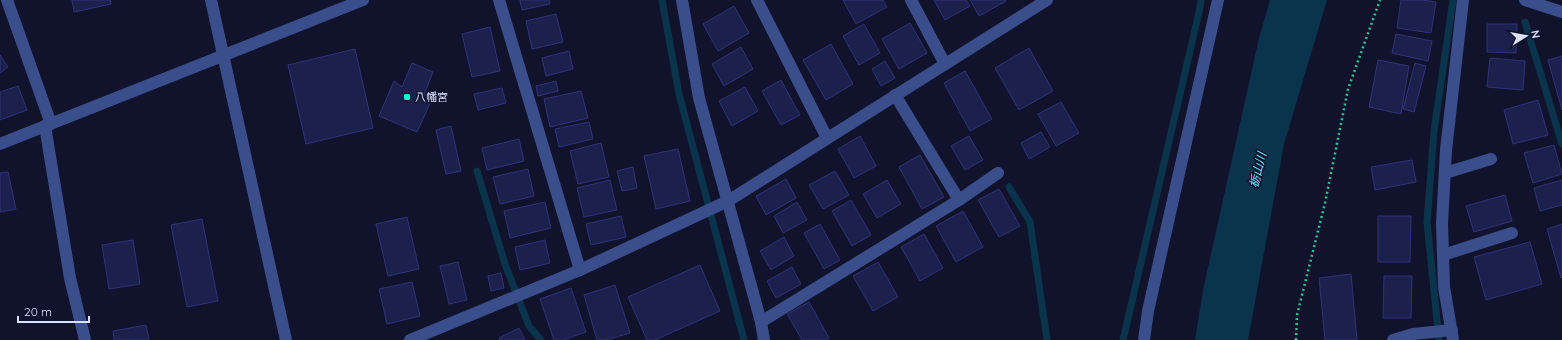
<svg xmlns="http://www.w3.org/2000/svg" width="1562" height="340" font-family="Quicksand,'Noto Sans JP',sans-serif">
<rect width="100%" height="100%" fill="#11132c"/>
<polygon fill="#0a344c" points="1270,0 1327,0 1284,144 1248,340 1195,340 1203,290 1259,38"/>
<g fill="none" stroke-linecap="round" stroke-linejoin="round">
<g stroke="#0a344c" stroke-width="7">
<polyline points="662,0 679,94 744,340"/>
<polyline points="1525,22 1562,144"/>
<polyline points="477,171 505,264 529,326 541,340"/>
<polyline points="1009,187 1030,222 1047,340"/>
<polyline points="1123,340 1200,8 1201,0"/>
<polyline points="1439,340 1427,222 1434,131 1453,0"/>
</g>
</g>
<g fill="#1c204d" stroke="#2e337a">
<polygon points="72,0 110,0 111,4 74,12"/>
<polygon points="520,0 549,0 550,4 522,10"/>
<polygon points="843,0 883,0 887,7 856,24"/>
<polygon points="934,0 966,0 970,6 945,20"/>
<polygon points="970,0 1005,0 1006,1 979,16"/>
<polygon points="1401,0 1422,0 1436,2 1431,33 1397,28"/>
<polygon points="734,6 749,33 718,51 703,24"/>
<polygon points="556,14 563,42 532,49 526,21"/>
<polygon points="910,23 927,53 899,69 882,39"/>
<polygon points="864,24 880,53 859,65 843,36"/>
<polygon points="1487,24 1517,24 1516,53 1487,52"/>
<polygon points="490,27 500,71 472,77 462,34"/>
<polygon points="1396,34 1432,41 1428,61 1392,53"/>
<polygon points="831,44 853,84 826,100 803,60"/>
<polygon points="741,47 753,69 724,86 712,64"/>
<polygon points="1029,48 1053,91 1019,110 995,68"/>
<polygon points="355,49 373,128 306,144 288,65"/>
<polygon points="569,51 573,69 546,76 542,58"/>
<polygon points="0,55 8,67 0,73"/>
<polygon points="1562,56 1562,110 1548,60"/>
<polygon points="1490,58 1525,61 1523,90 1487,87"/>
<polygon points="1378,60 1409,66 1401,114 1369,107"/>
<polygon points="885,61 895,78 881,86 872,69"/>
<polygon points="412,63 433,72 424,95 432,99 417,132 379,116 394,81 402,87"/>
<polygon points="1415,63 1426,66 1414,112 1403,109"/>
<polygon points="965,71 992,119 970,131 944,83"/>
<polygon points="781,80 800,115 781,125 762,91"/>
<polygon points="556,81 558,91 538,96 536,86"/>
<polygon points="18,86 27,110 0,120 0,92"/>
<polygon points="745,87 758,111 732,126 719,101"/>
<polygon points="502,88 506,103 478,110 474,94"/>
<polygon points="581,91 588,118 550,127 544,99"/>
<polygon points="1538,100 1548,135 1513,144 1504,110"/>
<polygon points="1061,102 1079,133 1056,146 1038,114"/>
<polygon points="589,122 593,139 559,147 555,129"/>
<polygon points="451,126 461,171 446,174 436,130"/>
<polygon points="1041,132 1050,147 1029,159 1021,143"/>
<polygon points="860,136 876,166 854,178 838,149"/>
<polygon points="969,136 983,160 965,170 951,146"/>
<polygon points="519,139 524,161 487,170 482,148"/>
<polygon points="601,143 609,177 578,184 570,151"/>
<polygon points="1554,145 1562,174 1533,183 1524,153"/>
<polygon points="678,149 690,201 656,209 644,156"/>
<polygon points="920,155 944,197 922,209 899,167"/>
<polygon points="1412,160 1416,182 1375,190 1371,167"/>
<polygon points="633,167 637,188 622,191 617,171"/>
<polygon points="528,169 534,196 500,204 493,177"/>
<polygon points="835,171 849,195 823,209 809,185"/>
<polygon points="8,172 16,209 0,212 0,173"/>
<polygon points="786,179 796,198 766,215 756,196"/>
<polygon points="610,180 617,210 584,217 577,188"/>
<polygon points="887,180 901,204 877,218 863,194"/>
<polygon points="1562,180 1562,205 1540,211 1534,188"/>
<polygon points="999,189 1020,226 999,237 978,200"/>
<polygon points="1505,195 1512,221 1474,232 1466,206"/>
<polygon points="851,200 871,235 852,246 832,211"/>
<polygon points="545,202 551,228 510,238 504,211"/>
<polygon points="797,202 807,220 783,233 774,216"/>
<polygon points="963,211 983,247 956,262 936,226"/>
<polygon points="621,216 626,237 591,245 586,224"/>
<polygon points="1378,216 1411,216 1410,262 1378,262"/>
<polygon points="407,217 419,269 388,276 376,224"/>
<polygon points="202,219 218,301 187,307 171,225"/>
<polygon points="820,224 840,260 824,269 804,233"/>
<polygon points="1562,224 1562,277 1561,278 1547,229"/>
<polygon points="924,234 943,268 920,281 901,247"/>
<polygon points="784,237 794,256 771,270 760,251"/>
<polygon points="133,240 140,284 109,289 102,245"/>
<polygon points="545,240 550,263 520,270 515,247"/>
<polygon points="1530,242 1542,284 1486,300 1474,257"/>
<polygon points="458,262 467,300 449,304 440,266"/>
<polygon points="878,262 898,297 873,311 853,276"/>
<polygon points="700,265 720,311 655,340 647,340 628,297"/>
<polygon points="792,267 801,284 776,298 767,281"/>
<polygon points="501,273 504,288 491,291 488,276"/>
<polygon points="1351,274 1357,340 1325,340 1319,278"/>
<polygon points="1384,276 1412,276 1411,318 1383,318"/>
<polygon points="412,282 420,316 387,324 379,289"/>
<polygon points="615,285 630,333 606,340 597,340 584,295"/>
<polygon points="571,288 586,332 563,340 554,340 540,299"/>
<polygon points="809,302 829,338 826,340 802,340 787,314"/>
<polygon points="146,325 149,340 114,340 113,331"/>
<polygon points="519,328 525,340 500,340 499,338"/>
</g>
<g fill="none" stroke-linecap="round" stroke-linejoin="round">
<polyline stroke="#2ec190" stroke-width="2.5" stroke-dasharray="2 3" stroke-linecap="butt" points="1296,340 1297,315 1325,203 1348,89 1380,0"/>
<g stroke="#3b4e8c" stroke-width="12">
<polyline points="7,0 51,124"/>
<polyline points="211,0 286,340"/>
<polyline points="499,0 580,270"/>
<polyline points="682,0 699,98 761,322 764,340"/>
<polyline points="757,0 827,138"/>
<polyline points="911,0 945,64"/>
<polyline points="1525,0 1562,12"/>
<polyline points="895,95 959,200"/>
<polyline points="45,126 70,278 85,340"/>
<polyline points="0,144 363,0"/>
<polyline points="1445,173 1491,159"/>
<polyline points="1443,255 1512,233"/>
<polyline points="761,322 959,200 998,173"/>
<polyline points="410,340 580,270 728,201 1047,0"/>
<polyline points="1144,340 1148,311 1218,0"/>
<polyline points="1393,340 1413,334 1452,330"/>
<polyline points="1453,340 1444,287 1442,224 1446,150 1463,0"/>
</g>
</g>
<circle fill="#08ffd4" stroke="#11132c" stroke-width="1.5" cx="407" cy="97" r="4"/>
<g text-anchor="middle" stroke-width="3" stroke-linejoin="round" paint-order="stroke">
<g font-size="11" fill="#dce1ff" stroke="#11132c" text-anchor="start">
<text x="415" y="101">八幡宮</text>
</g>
<g font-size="12" font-style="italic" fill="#6ae3ff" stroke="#11132c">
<text transform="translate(1258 170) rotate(-76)" y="4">栃山川</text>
</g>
</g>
<g transform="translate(1526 36) rotate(79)" stroke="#11132c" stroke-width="3" paint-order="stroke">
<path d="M0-3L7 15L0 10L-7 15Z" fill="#dce1ff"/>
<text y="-6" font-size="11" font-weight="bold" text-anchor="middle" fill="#dce1ff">N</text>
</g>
<path d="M18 316v6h71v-6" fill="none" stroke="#dce1ff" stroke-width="2"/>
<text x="24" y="316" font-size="12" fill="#dce1ff" stroke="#11132c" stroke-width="3" paint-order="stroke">20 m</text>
</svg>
